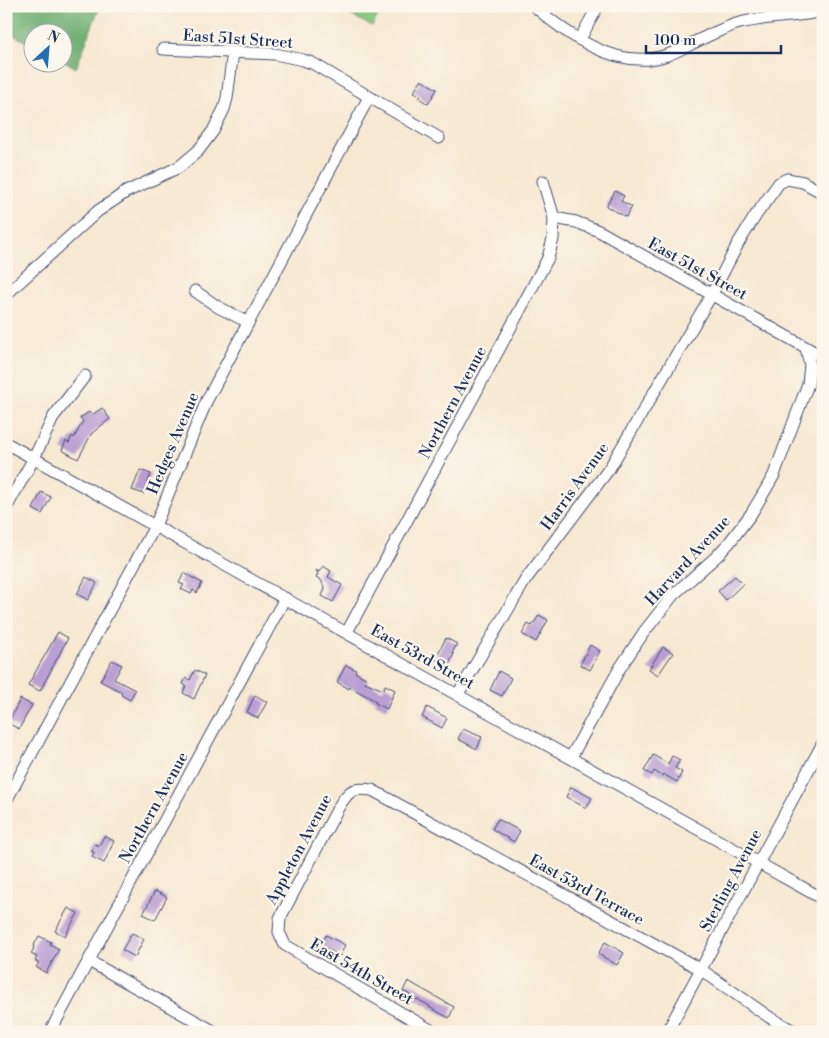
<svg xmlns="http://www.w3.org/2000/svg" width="829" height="1038" font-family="'Libre Bodoni',serif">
<rect width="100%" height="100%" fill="#fbf7ec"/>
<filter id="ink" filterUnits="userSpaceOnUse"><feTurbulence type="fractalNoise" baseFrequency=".02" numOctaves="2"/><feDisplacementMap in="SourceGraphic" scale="10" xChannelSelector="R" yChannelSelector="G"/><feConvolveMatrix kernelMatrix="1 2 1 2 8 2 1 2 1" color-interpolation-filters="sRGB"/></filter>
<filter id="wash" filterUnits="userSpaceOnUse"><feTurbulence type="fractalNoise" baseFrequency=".0096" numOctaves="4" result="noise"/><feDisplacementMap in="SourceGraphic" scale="20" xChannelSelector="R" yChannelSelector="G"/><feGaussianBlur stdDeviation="1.12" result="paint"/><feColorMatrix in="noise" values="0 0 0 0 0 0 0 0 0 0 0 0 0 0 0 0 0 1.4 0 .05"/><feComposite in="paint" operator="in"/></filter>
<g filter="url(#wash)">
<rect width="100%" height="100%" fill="#f7e8d1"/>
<polygon fill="#8acb84" stroke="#527d71" points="333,6 383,6 372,26"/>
<polygon fill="#6faf72" stroke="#456f68" points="6,6 100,6 76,68 63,60 62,32 32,32 32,45 6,31"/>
<g id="blocks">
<g fill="#ba9ed3">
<polygon points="421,80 437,89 428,104 419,98 421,96 414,92"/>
<polygon points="615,191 624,196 621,201 632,207 626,217 606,206"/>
<polygon points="102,408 110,419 92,433 78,459 62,450 66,441 69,443 72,436 74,438 83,421 80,418 89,412 92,415"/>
<polygon points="140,470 151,474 144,494 132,490"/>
<polygon points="41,492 51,497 42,514 33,509"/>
<polygon points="323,566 331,571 328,577 342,585 333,602 322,596 325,589 321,580 316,577 318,574 316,570 319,572"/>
<polygon points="184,573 202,583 197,593 193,590 191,594 181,589 184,585 179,583"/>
<polygon points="735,576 743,584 726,600 718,591"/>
<polygon points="86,577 97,583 88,600 77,594"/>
<polygon points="539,615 548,620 536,642 522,634 528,624 532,626"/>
<polygon points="58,632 68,638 40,691 28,685"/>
<polygon points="446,638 457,644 452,653 454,654 448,666 435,659"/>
<polygon points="590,645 600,651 590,670 580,665"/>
<polygon points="663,647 673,653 658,675 649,669"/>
<polygon points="112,660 122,665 114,679 135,690 130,700 121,695 122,692 100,681"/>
<polygon points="346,665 356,670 355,672 367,679 365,682 383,690 385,685 395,690 387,709 375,703 376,701 350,687 349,689 337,682"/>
<polygon points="195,670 205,675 194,699 183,693 186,686 183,684 186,678 190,680"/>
<polygon points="499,671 511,678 502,696 490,690"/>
<polygon points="255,695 267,702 258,718 247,712"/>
<polygon points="20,699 32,705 19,729 8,723"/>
<polygon points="427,707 447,718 442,728 422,717"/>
<polygon points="463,729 482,737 477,749 458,739"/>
<polygon points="653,755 668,764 672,756 680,760 675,768 682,772 677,782 663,774 662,776 654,771 652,775 644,771"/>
<polygon points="571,787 592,798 586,808 566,797"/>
<polygon points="498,819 520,831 514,842 492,829"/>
<polygon points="104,836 114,841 104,863 92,857 94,852 91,851 95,844 99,846"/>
<polygon points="155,891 167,897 155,920 143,914"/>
<polygon points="68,908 78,913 65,936 55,931"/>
<polygon points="132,933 144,939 135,957 122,950"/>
<polygon points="326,935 345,945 340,956 320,945"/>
<polygon points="39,936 51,942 50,944 59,949 46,973 36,967 39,963 35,961 37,957 31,954 34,948 33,947"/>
<polygon points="605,942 624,953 617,965 598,954"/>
<polygon points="408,981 454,1007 449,1018 429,1007 430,1006 417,999 416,1000 409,996 410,995 403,991"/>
</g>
</g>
</g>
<g filter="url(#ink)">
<use href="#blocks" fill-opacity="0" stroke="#3c4b6f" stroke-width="1"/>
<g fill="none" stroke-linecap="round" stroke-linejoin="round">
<g stroke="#3c4b6f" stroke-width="13">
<g id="minor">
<path d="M534 6C568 36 619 72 667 55 674 53 681 49 687 46 703 38 719 30 736 24 764 16 794 18 823 11"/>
<polyline points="580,39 598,6"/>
<polyline points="163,49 275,54 303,60 312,63 439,138"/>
<polyline points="554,218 576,222 599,231 823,357"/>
<polyline points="195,291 218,307 248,322"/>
<polyline points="6,296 13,288 98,211 126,192 179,167 198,151 213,131 224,109 227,98 233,52"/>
<polyline points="6,443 823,899"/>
<polyline points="6,508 34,458 54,416 85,376"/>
<polyline points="347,632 548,258 553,239 554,218 543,181"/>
<polyline points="458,694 526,579 609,469 712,294 739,242 756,215 779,183 787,179 803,182 823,193"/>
<polyline points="571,757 620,668 644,632 673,595 717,556 729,543 751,514 766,489 774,475 808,384 810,365 806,348"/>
<polyline points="6,801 155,526 207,400 369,97"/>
<polyline points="89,961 215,1032"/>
<polyline points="50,1032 285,598"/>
<path d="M434 1032 285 945 279 932 280 918 338 808C348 791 352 787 372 790L700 969 769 1017 795 1032"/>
<polyline points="667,1032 823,743"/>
</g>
</g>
<use href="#minor" stroke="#fff" stroke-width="11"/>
</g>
</g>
<g text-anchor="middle" stroke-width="4.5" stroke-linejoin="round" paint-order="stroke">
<g font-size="16" fill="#1b2f5e" stroke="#fbf7ec">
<text transform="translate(238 38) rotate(4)" y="6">East 51st Street</text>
<text transform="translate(698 268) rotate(29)" y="6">East 51st Street</text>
<text transform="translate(452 402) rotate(-62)" y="6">Northern Avenue</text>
<text transform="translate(172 443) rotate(-67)" y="6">Hedges Avenue</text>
<text transform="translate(574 486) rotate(-54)" y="6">Harris Avenue</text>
<text transform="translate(687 560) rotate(-47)" y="6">Harvard Avenue</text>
<text transform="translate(423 656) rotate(29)" y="6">East 53rd Street</text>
<text transform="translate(153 807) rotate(-61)" y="6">Northern Avenue</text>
<text transform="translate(298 849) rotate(-62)" y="6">Appleton Avenue</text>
<text transform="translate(730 880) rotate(-62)" y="6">Sterling Avenue</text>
<text transform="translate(587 889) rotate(29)" y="6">East 53rd Terrace</text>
<text transform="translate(362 971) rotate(30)" y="6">East 54th Street</text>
</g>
</g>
<rect width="829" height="1038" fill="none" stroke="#fbf7ec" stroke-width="25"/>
<g transform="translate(48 48) rotate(26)"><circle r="24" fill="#fbf7ec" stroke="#a1a7b3"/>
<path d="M0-4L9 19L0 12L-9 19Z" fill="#1f6fb2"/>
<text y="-8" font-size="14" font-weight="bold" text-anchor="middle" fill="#1b2f5e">N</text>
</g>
<path d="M646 45v8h135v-8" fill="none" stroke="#1b2f5e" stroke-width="2.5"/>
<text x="654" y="45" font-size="15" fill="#1b2f5e" stroke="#fbf7ec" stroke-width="4" paint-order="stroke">100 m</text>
</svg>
